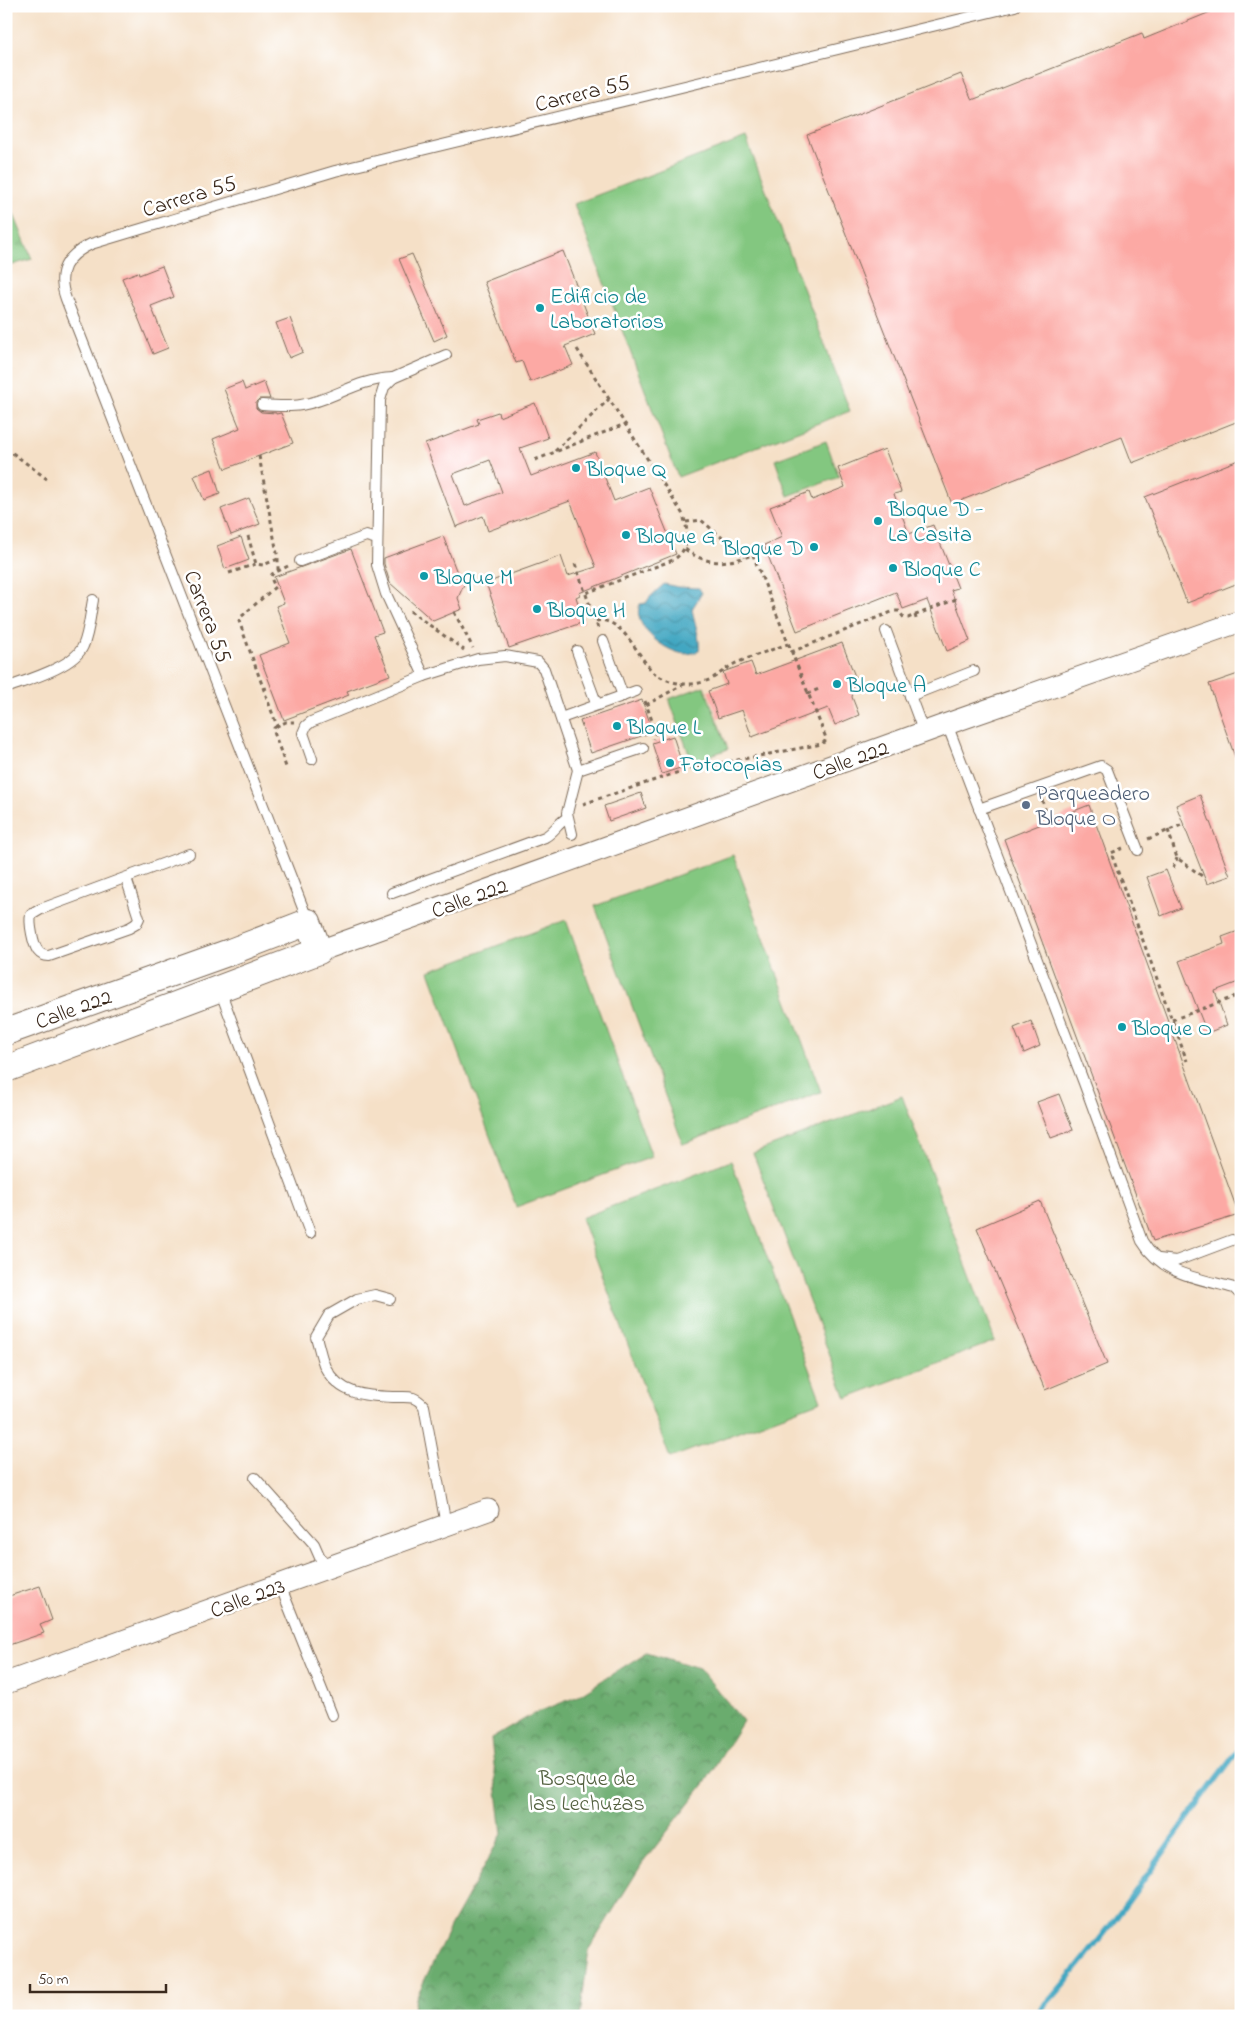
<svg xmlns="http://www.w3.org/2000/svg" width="1247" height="2022" font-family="'Indie Flower',sans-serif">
<defs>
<pattern id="grass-tufts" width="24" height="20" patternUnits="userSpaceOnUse" patternTransform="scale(1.25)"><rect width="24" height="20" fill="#83c780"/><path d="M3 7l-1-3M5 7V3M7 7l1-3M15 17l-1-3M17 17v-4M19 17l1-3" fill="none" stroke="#6ca268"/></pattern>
<pattern id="forest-crowns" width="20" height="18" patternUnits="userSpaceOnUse" patternTransform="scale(1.25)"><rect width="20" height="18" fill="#6aac6e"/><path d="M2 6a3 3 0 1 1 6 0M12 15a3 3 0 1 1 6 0" fill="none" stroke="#588c5a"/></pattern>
<pattern id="water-waves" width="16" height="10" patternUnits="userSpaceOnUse" patternTransform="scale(1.25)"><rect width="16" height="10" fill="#42a7c2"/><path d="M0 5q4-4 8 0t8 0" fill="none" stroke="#38889d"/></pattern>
</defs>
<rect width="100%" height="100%" fill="#fff"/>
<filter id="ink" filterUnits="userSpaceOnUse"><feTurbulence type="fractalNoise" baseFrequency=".02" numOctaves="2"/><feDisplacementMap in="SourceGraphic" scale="10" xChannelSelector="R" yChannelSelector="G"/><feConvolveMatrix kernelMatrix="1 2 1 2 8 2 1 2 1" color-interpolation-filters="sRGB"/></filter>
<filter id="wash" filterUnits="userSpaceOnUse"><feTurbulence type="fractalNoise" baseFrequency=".0096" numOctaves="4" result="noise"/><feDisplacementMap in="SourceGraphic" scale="20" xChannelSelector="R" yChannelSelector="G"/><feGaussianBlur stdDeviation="1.12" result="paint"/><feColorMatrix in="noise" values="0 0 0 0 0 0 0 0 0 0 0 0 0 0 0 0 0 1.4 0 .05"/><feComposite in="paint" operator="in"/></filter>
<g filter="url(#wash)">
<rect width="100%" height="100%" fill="#f5e0c7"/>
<polygon fill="url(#grass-tufts)" stroke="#5f784f" points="6,195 32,259 6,267"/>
<polygon fill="url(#forest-crowns)" stroke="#526b46" points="647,1652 699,1668 743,1721 705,1783 642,1864 589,1949 580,2016 412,2016 416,1998 450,1927 502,1834 491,1739 533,1714 576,1697"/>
<g fill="#83c780" stroke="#5f784f">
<polygon points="746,138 850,411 678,477 574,204"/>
<polygon points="826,441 839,477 788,496 775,460"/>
<polygon points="704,686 728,749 692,762 669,699"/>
<polygon points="733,855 821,1092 683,1144 595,906"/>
<polygon points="566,920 652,1157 516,1207 429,971"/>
<polygon points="902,1096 995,1341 846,1398 753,1153"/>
<polygon points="731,1161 821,1401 670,1458 581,1218"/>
</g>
<path fill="url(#water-waves)" stroke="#3e6870" d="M664 584 678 587 699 588 702 593 692 609C694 621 701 640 699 651 693 653 687 655 680 653 662 649 631 625 640 604L646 603 650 597Z"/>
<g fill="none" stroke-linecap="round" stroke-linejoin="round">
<path stroke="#42a7c2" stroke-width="5.5" d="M1035 2016C1113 1933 1171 1836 1241 1747"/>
</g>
<g id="blocks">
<g fill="#fca9a4" fill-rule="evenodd">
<polygon points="1225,6 1241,6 1241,420 1132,463 1122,437 952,504 807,135 961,74 972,100 1142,33 1144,39"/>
<polygon points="563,251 595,334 565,346 573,365 530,382 522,361 516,363 484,282"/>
<polygon points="412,254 447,335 434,341 399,259"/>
<polygon points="162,266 174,297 151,306 168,348 153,354 122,278 138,272 139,275"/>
<polygon points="290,318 303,352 289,358 276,323"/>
<polygon points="242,382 245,390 264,382 270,399 259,399 256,402 256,408 261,412 276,413 276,414 281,413 293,443 225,469 213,439 240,428 224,389"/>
<path d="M535 403 548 438 520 448 531 476 595 452 614 501 649 487 676 554 579 593 580 595 576 597 584 622 509 648 486 583 561 556 568 576 596 567 570 501 488 531 483 516 456 527 425 444 479 424 477 419 498 412 499 417ZM490 460 502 492 465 506 453 474Z"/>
<polygon points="885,449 901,492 894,494 909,534 933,525 958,588 951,590 970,641 947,651 927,600 903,609 896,592 797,631 764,545 782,537 770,507 809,492 812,500 845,487 838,468"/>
<polygon points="1241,459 1241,582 1187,603 1145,497"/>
<polygon points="212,469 220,494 204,500 194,476"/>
<polygon points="249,498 260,524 231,535 221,509"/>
<polygon points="443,536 456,570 465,582 458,598 462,609 433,621 390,583 384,564 384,558"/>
<polygon points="241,537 249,560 225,569 217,546"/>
<polygon points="351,549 383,632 374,635 390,675 347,691 349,695 284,720 259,655 290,643 276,606 284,603 274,577"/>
<polygon points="842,643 856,679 852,697 859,715 835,725 828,708 752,737 742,710 718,718 708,691 727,684 723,672 751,662 756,675"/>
<polygon points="1241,673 1241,768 1239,768 1209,684"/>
<polygon points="642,700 653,732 591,753 580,721"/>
<polygon points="673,736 683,767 662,774 652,743"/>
<polygon points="641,793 646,808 609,821 604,806"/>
<polygon points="1200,795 1230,876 1207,884 1176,805"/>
<polygon points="1089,805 1239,1215 1153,1241 1004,839"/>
<polygon points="1166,870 1181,908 1161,916 1147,877"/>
<polygon points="1241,930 1241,981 1215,991 1227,1025 1207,1033 1179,961 1224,944 1222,937"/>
<polygon points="1031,1021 1040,1046 1024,1053 1014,1028"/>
<polygon points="1059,1094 1073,1130 1051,1138 1037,1102"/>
<polygon points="1040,1201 1107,1364 1045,1390 977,1228"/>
<polygon points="40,1586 52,1620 40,1625 44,1633 6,1646 6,1597"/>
</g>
</g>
</g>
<g filter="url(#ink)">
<use href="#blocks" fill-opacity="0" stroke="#7c6a59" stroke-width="1"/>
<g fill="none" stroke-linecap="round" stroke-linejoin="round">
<g stroke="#7c6a59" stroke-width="12">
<g id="service">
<path d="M262 405C275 406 289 407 301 405 334 400 356 379 393 378"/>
<polyline points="300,561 366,536 377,539"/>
<polyline points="886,631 924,733"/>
<polyline points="603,641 623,696"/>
<polyline points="577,651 597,705"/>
<polyline points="424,676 386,594 377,565 380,400 384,387 393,378 446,355"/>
<path d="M6 688C27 680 74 667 83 646 89 633 90 615 93 600"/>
<polyline points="910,696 974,671"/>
<polyline points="561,718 636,691"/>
<path d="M947 724 1084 1083 1142 1241C1162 1275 1198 1278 1234 1288L1241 1295"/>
<polyline points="312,759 303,733 306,726 311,722 424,676 478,659 505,656 538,662 544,669 578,770 567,813 572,834"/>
<polyline points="578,770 643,748"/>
<polyline points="979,809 1101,766 1107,770 1138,850"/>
<path d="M126 878 139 918 136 924 129 928 49 956C46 956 41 955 38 951 33 944 29 923 31 915L41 909 189 854"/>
<path d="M392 893 545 837C554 832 558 823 567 818"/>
<path d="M308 921 66 299C56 272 66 256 91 244L335 171 1015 6"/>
<polyline points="220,990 310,1233"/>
<polyline points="1159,1259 1176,1261 1232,1240"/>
<path d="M390 1299 375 1295 357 1299 329 1315 316 1337C319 1346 321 1358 325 1367 340 1396 367 1396 396 1397 409 1397 414 1395 424 1406L446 1525"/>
<polyline points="255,1478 314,1544 325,1569"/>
<polyline points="280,1585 332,1715"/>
</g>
</g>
<g stroke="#7c6a59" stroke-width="23">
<g id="minor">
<polyline points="319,951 947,724 1241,621"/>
<polyline points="6,1683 488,1510"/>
</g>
</g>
<g stroke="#7c6a59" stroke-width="28">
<polyline id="tertiary" points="6,1032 230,952 308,922 319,951 6,1069"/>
</g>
<g stroke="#7c6a59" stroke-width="3" stroke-dasharray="4 4" stroke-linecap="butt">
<path d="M577 349 682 513C689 530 691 549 673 560L586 593"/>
<polyline points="6,448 47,479"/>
<polyline points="555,451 609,399"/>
<polyline points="259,456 278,559 278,570"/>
<polyline points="535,460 625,424"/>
<polyline points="686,522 701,520 745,557"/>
<polyline points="248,536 256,564 263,565 278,559"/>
<path d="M685 549C711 570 737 561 766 550"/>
<polyline points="575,564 598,628"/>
<polyline points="288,566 272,574 271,578 275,587 241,617 239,621 277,726 286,722 294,722"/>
<polyline points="229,573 256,564"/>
<polyline points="410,611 464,650"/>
<polyline points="454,612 473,648"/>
<polyline points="915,615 917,622"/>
<path d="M596 621C623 616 637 656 654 673 671 685 694 688 713 678 721 673 728 667 736 663 753 656 771 650 788 644"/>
<polyline points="791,652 894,611 899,611 904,618 908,618 959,598"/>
<polyline points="263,689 271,687"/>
<polyline points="807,694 821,688"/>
<polyline points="645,701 656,732 653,739"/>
<polyline points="646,705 684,684"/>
<polyline points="277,726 274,728 274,732 287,770"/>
<polyline points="1042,800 1049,821"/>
<polyline points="583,804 685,770 822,744 825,741 826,738 753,555"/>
<polyline points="1168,830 1177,858 1202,876"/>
<polyline points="1148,839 1181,825"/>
<polyline points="1123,848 1111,853 1187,1061"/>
<polyline points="1173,868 1177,858"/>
<polyline points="1172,1020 1234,997 1241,985"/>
</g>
<use href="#service" stroke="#fff" stroke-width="10"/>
<use href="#minor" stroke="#fff" stroke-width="21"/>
<use href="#tertiary" stroke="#fff" stroke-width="26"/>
</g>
</g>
<g fill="#0f9aa8" stroke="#fff" stroke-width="2">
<circle cx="540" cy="308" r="5"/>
<circle cx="576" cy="468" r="5"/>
<circle cx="878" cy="521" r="5"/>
<circle cx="626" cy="535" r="5"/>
<circle cx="814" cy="547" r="5"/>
<circle cx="893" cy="568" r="5"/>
<circle cx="424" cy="576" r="5"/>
<circle cx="537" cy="609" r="5"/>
<circle cx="837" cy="684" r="5"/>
<circle cx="617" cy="726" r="5"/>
<circle cx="670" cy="763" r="5"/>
<circle cx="1122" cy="1027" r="5"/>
</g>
<circle fill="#5c6f8a" stroke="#fff" stroke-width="2" cx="1026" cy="805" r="5"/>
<g text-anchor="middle" stroke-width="5" stroke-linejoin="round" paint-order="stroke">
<g font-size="22" fill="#3b2a1e" stroke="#fff">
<text transform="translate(582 92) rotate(-14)" y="8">Carrera 55</text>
<text transform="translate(189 195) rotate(-17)" y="8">Carrera 55</text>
<text transform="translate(209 616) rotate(69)" y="8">Carrera 55</text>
<text transform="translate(850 759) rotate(-20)" y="8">Calle 222</text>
<text transform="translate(469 897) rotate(-20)" y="8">Calle 222</text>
<text transform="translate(73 1008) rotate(-20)" y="8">Calle 222</text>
<text transform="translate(247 1597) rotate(-20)" y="8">Calle 223</text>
</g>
<g font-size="22" fill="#0d838f" stroke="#fff" text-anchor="start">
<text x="550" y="303">Edificio de<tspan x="550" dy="25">Laboratorios</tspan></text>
<text x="586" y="476">Bloque Q</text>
<text x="888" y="516">Bloque D -<tspan x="888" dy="25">La Casita</tspan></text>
<text x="636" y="543">Bloque G</text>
<text x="804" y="555" text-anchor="end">Bloque D</text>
<text x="903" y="576">Bloque C</text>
<text x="434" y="584">Bloque M</text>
<text x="547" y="617">Bloque H</text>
<text x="847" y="692">Bloque A</text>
<text x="627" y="734">Bloque L</text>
<text x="680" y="771">Fotocopias</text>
<text x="1132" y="1035">Bloque O</text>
</g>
<g font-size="22" fill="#4e5e75" stroke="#fff" text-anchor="start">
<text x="1036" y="800">Parqueadero<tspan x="1036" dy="25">Bloque O</tspan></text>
</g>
<g font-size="22" fill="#546140" stroke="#fff">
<text x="587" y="1785">Bosque de<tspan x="587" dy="25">las Lechuzas</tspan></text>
</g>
</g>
<rect width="1247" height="2022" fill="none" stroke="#fff" stroke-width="25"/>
<path d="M30 1984v8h136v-8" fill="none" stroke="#3b2a1e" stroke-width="2.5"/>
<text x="38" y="1984" font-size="15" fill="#3b2a1e" stroke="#ffffff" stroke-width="4" paint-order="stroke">50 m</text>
</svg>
